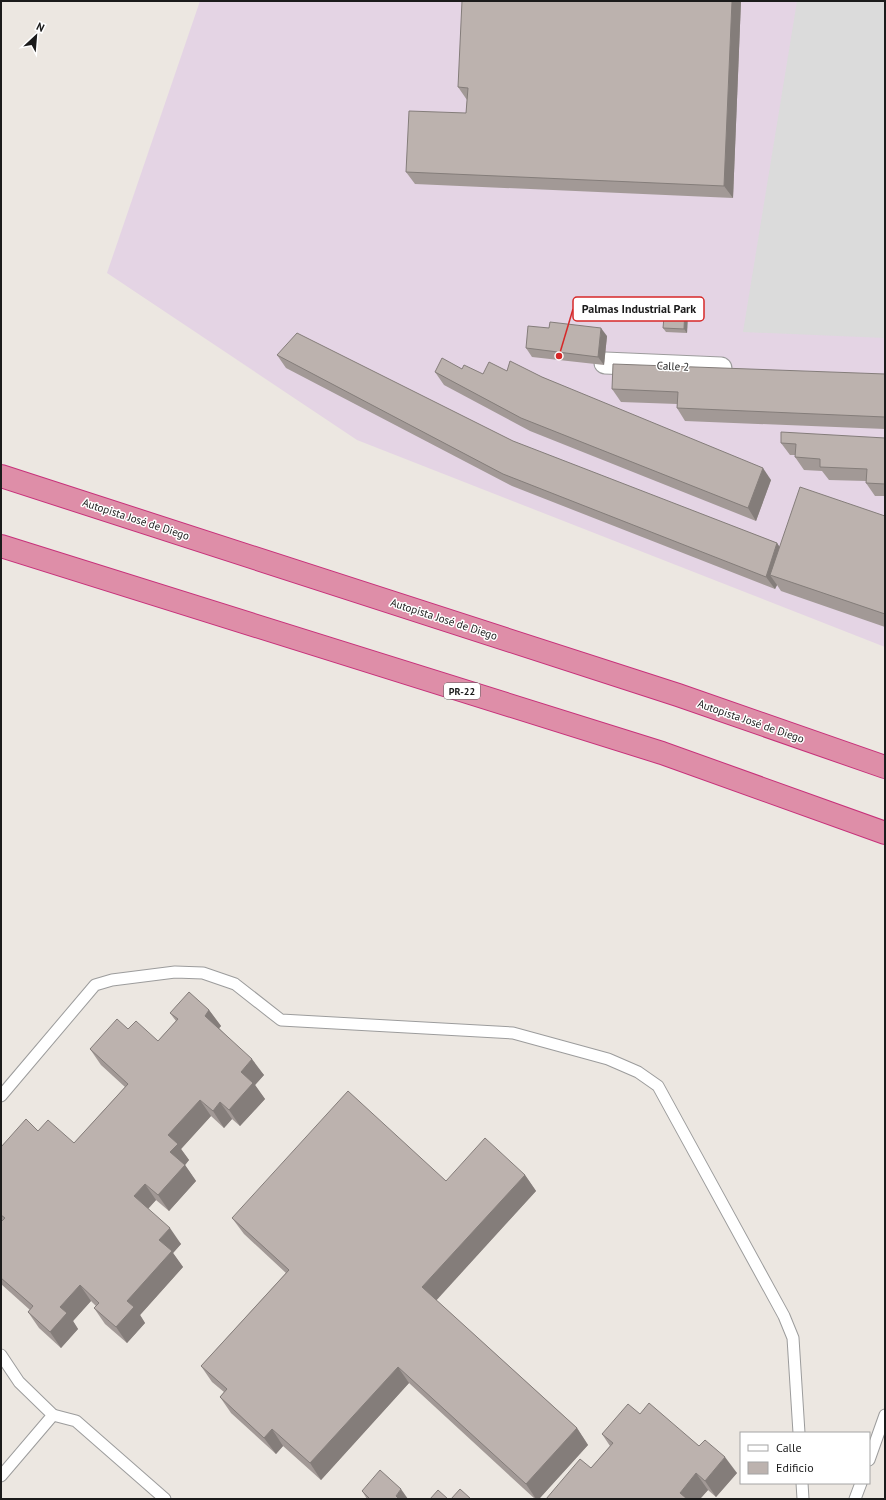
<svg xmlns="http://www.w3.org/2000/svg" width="886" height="1500" font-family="'PT Sans',sans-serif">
<rect width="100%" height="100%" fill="#ece7e1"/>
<polygon fill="#e4d4e4" points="200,1 885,1 885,647 357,440 107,273"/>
<polygon fill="#dbdbdb" points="797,1 885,1 885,338 743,332"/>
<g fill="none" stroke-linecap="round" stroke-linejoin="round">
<g stroke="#9c9c9c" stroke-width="13">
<g id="lane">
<polyline points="1,1096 95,985 112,980 175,972 203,973 235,984 281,1020 513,1033 608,1059 638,1072 658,1086 784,1316 793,1338 799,1433"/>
<polyline points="1,1355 19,1382 53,1415"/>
<polyline points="869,1460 885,1415"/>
<polyline points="1,1476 53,1415 76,1421 165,1499"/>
<polyline points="802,1483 803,1499"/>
<polyline points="855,1499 861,1483"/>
</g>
</g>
<g stroke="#9c9c9c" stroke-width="23">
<polyline id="street" points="605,363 721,368"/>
</g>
<g stroke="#c7317a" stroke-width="24">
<g id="highway">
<polyline points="1,476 678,695 885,767"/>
<polyline points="1,546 662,753 885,833"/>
</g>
</g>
<use href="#lane" stroke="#fff" stroke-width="11"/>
<use href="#street" stroke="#fff" stroke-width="21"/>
<use href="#highway" stroke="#de8ea8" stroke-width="22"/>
</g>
<g fill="#a29996">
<polygon points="741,1 733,198 415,184 406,172 466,113 467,100 458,87"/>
<polygon points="685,308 688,312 687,333 666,332 663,328"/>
<polygon points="607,336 604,365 532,357 526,348"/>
<polygon points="277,355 777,543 779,547 885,516 885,627 781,591 777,585 775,589 512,486 286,368"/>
<polygon points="462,369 483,374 507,371 542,377 771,480 756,521 530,431 444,385 435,372"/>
<polygon points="885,374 885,429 685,421 677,408 677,404 621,402 612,389"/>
<polygon points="885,438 885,496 875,496 866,483 866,481 829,480 822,471 804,470 795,457 795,455 790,455 781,443"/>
<polygon points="209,1010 221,1026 219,1028 264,1075 255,1085 265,1099 240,1126 232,1119 224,1128 211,1116 181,1149 189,1160 185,1165 196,1181 169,1211 156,1200 148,1209 181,1244 173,1253 183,1267 140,1315 145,1323 127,1343 105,1324 94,1308 96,1306 91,1301 73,1321 78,1329 61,1348 39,1328 28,1312 30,1310 1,1284 1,1222 2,1221 1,1221 1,1147 38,1131 74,1143 125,1087 101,1065 90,1049 128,1029 158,1041 176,1021 170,1013"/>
<polygon points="525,1175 536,1191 436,1300 577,1428 588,1445 539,1499 535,1499 409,1383 321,1480 283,1446 276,1454 231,1413 220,1397 224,1392 212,1382 201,1366 286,1273 244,1234 232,1218 446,1181"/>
<polygon points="640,1414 699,1446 737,1473 716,1497 708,1490 700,1499 546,1499 591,1468 610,1446 602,1434"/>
<polygon points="362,1491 408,1499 367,1499"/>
</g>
<g fill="#847d7a">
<polygon points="732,1 741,1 733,198 724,186"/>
<polygon points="685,308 688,312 687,333 684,329"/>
<polygon points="601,328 607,336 604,365 598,357"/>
<polygon points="763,468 771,480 756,521 748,508"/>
<polygon points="777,543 786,556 770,575 777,585 775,589 766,577"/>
<polygon points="209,1010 221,1026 216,1032 205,1016"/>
<polygon points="252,1059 264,1075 255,1085 265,1099 240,1126 229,1110 241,1072"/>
<polygon points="200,1100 211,1116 181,1149 189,1160 185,1165 196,1181 169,1211 158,1195 170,1152 168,1135"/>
<polygon points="220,1102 232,1119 224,1128 213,1111"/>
<polygon points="525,1175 536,1191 434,1303 422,1287"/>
<polygon points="145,1184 156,1200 145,1212 134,1196"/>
<polygon points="170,1228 181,1244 173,1253 183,1267 140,1315 145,1323 127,1343 116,1327 127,1301 159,1240"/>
<polygon points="80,1285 91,1301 73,1321 78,1329 61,1348 50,1332 60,1307"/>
<polygon points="398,1367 409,1383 321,1480 310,1463"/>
<polygon points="577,1428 588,1445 539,1499 536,1499 526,1484"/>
<polygon points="272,1429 283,1446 276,1454 264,1438"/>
<polygon points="725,1457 737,1473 716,1497 705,1481"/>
<polygon points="696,1473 708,1490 700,1499 684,1499 680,1493"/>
<polygon points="401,1489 408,1499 398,1499 396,1496"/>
</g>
<g fill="#bcb2ae" stroke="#847d7a">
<polygon points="462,1 732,1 724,186 406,172 409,111 466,113 468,88 458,87"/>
<polygon points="665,306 685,308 684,329 663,328"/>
<polygon points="550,322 601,328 598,357 526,348 528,326 549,328"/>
<polygon points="297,333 513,441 777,543 766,577 503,474 277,355"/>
<polygon points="442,358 462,369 464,365 483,374 489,362 507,371 510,361 542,377 763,468 748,508 521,418 435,372"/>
<polygon points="613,364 885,374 885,417 677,408 678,392 612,389"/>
<polygon points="781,432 885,438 885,484 866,483 867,469 820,467 820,459 795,457 796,444 781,443"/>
<polygon points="800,487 885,516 885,614 770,575"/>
<polygon points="189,992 209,1010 205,1016 252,1059 241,1072 253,1083 229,1110 220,1102 213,1111 200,1100 168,1135 178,1144 170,1152 185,1165 158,1195 145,1184 134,1196 170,1228 159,1240 172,1251 127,1301 134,1307 116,1327 94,1308 99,1303 80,1285 60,1307 67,1313 50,1332 28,1312 33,1306 1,1278 1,1222 5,1218 1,1215 1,1147 26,1119 38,1131 48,1120 74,1143 128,1084 90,1049 117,1019 128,1029 136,1021 158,1041 178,1019 170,1013"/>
<polygon points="348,1091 446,1181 485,1138 525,1175 422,1287 577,1428 526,1484 398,1367 310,1463 272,1429 264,1438 220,1397 227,1389 201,1366 289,1270 232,1218"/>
<polygon points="649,1403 699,1446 705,1440 725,1457 705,1481 696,1473 680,1493 687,1499 546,1499 580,1459 591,1468 613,1443 602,1434 628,1404 640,1414"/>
<polygon points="380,1470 401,1489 396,1496 399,1499 367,1499 369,1498 362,1491"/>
<polygon points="460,1489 471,1499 451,1499"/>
<polygon points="438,1490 448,1499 430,1499"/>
</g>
<g text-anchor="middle" stroke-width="3" stroke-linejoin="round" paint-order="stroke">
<rect fill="#fff" stroke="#5f5f5f" stroke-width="1" x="444" y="683" width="36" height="16" rx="3"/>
<g font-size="10" font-weight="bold" fill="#1b1b1b">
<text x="462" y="695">PR-22</text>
</g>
<g font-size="11" fill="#1b1b1b" stroke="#fff">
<text transform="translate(673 366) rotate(3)" y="4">Calle 2</text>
<text transform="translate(136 519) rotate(18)" y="4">Autopista José de Diego</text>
<text transform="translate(444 619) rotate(18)" y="4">Autopista José de Diego</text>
<text transform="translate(751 721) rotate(19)" y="4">Autopista José de Diego</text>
</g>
</g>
<path fill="none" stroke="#d62828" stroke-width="1.5" d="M559 356L573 309"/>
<circle fill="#d62828" stroke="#fff" stroke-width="1.5" cx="559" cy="356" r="4"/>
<rect fill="#fff" stroke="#d62828" stroke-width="1.5" x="573" y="297" width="131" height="24" rx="4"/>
<g font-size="12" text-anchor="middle" font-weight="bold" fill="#1b1b1b">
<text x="639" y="313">Palmas Industrial Park</text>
</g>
<rect width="886" height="1500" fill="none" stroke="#1b1b1b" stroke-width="4"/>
<rect x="740" y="1432" width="130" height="52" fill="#ffffff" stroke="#a4a4a4"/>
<rect x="748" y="1445" width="20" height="6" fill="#ffffff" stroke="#a4a4a4"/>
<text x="776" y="1452" font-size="12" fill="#1b1b1b">Calle</text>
<rect x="748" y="1462" width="20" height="12" fill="#bcb2ae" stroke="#a4a4a4"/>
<text x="776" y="1472" font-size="12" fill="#1b1b1b">Edificio</text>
<g transform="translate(36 36) rotate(26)" stroke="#ffffff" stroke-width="3" paint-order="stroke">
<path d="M0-3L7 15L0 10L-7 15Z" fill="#1b1b1b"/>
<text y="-6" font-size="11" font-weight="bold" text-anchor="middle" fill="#1b1b1b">N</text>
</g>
</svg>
